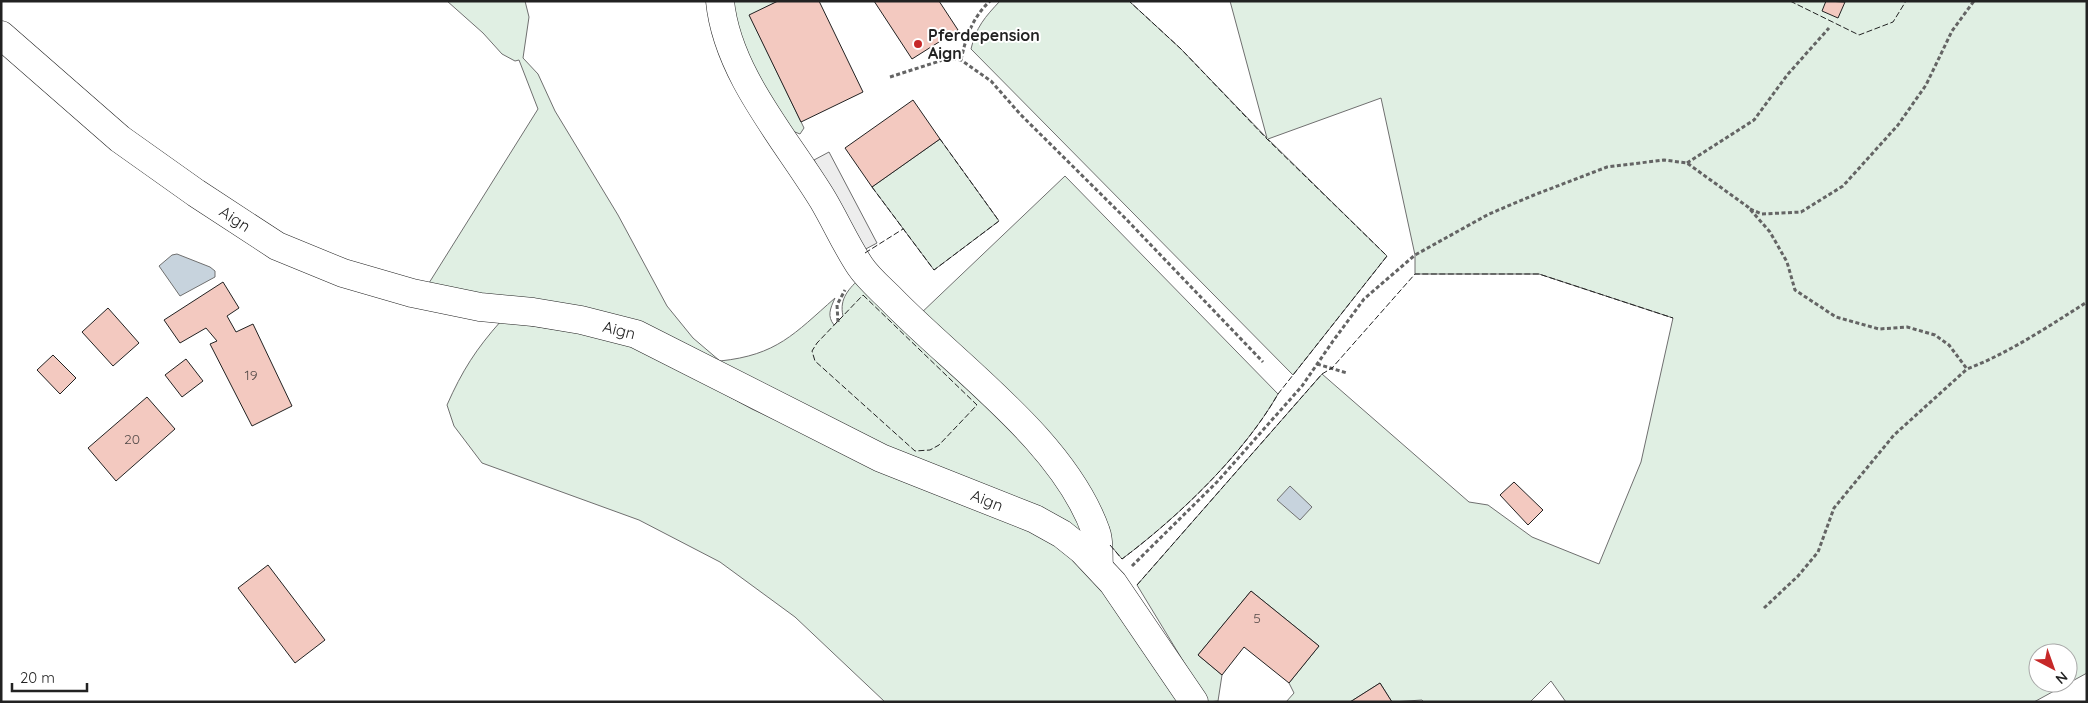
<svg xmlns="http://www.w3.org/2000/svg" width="2088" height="703" font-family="Quicksand,sans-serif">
<rect width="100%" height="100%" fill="#fff"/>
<g fill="#e0efe3" stroke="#6f6f6f" fill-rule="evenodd">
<path d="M447 1H525L529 17 523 58 538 74 555 111 618 215 667 306 693 338 720 361C777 355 794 334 835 298 830 309 827 316 834 325L843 316C839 298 849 289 861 277L986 398 1071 498 1085 537 922 465 748 377 481 295 429 283 538 109 519 60 515 61 502 54 483 33Z"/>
<polygon points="726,1 778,1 750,16 804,128 800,134 790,130 764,99"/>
<path d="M1000 1H1129L1181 49 1267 138 1230 1H2087V673L2034 702H1566L1551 681 1530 702H1424L1422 700 1392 702 1380 683 1350 702H1286L1294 693 1289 683 1319 646 1251 591 1198 655 1222 675 1218 701 1208 702 1137 585 1322 374 1469 502 1488 505 1532 537 1599 564 1641 462 1673 318 1539 274H1415V255L1381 98 1268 139 1387 256 1293 375 971 49C976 27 985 17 1000 1ZM2038 653H2068V683H2038Z"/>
<polygon points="940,139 999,221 934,270 872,187"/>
<path d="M1065 176 1278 394C1243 455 1178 517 1122 559L918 316Z"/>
<path d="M501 321 604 337 647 352 752 409 850 455 1042 534 1091 572 1183 702H885L795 617 720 562 639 520 482 463 454 426 447 405C462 371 476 349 501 321Z"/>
</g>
<polygon fill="#ededed" stroke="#6f6f6f" points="829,152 877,243 862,251 814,160"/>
<g fill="#c7d3dd" stroke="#6f6f6f">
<polygon points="177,254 210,267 215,271 215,277 180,296 159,266 172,255"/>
<polygon points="1290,486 1312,507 1300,520 1277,500"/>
</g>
<g fill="#f3c9c0" stroke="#222">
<polygon points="778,1 819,1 863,92 801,122 749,15"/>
<polygon points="874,1 939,1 958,30 912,59"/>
<polygon points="1826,1 1845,2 1838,18 1822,11"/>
<polygon points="913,100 940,139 872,187 845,148"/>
<polygon points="223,282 239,308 227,316 236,332 253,324 292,406 252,426 210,344 217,341 206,328 180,343 164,320"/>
<polygon points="108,308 139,343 113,366 82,332"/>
<polygon points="53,355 76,378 60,394 37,370"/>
<polygon points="186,359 203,381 182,397 165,375"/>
<polygon points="147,397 175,429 116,481 88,448"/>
<polygon points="1514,482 1543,510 1528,525 1500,495"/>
<polygon points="268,565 325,640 295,663 238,588"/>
<polygon points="1251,591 1319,646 1289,683 1244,647 1222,675 1198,655"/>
<polygon points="1380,683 1392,702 1350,702"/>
</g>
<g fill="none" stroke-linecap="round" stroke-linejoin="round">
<g stroke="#222" stroke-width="29">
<g id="minor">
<path d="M720 1C727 74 786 139 823 200 836 222 846 245 860 266 868 278 881 289 891 299 957 367 1064 441 1096 532 1100 542 1098 556 1099 566"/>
<path id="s1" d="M1 35 120 139 196 193 277 246 343 273 412 293 480 307 533 312 581 320 636 334 881 458 1035 519 1062 534 1082 550 1113 583 1194 702"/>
</g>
</g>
<g stroke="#646464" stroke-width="3" stroke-dasharray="4 2.5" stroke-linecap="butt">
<path d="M961 60C966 37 972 18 990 1"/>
<polyline points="890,77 949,58 961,60 991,81 1020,114 1126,219 1263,362"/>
<polyline points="1687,163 1754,120 1788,74 1829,28"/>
<polyline points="1750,209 1762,214 1801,212 1843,186 1898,125 1926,85 1952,31 1974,1"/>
<polyline points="838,322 837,305 845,290"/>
<polyline points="1317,364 1347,373"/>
<path d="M1132 566 1217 482 1302 386 1333 341 1364 299 1415 255 1489 214 1534 195 1607 167 1664 160 1687 163 1748 207 1770 232 1787 262 1795 290 1836 317 1879 329 1907 327 1935 335 1949 345 1967 369C2009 353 2049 326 2087 302"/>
<polyline points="1764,608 1798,576 1818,552 1834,508 1894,435 1967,369"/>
</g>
<use href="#minor" stroke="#fff" stroke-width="28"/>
<g stroke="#222" stroke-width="1" stroke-dasharray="6 2.5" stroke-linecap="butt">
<polyline points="1790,1 1859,35 1893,22 1906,1"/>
<polyline points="872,187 934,270 999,221 940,139"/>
<polyline points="865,253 903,229"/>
<polygon points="863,295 977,405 939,445 930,450 915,451 815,361 812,351 817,343"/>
<path d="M1110 545 1122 559C1178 517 1243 455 1278 394L1387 256 1267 139 1181 49 1129 1"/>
<polyline points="1137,585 1322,374 1332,368 1415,274 1539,274 1673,318"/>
</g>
</g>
<circle fill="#c62828" stroke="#fff" stroke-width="2" cx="918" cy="44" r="5"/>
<g text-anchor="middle" stroke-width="4" stroke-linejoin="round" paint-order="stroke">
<g font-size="14" fill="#564c4a">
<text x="251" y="380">19</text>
<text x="132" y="444">20</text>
<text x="1257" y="623">5</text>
</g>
<g font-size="16" font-weight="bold" fill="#222" stroke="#fff" text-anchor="start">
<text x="928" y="41">Pferdepension<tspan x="928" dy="18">Aign</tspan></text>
</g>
<g font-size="16" fill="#222" stroke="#fff">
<text dy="6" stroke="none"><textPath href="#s1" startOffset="298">Aign</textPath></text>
<text dy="6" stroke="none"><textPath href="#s1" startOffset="702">Aign</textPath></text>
<text dy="6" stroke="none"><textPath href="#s1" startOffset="1108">Aign</textPath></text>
</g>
</g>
<rect width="2088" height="703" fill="none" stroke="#222222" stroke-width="5"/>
<g transform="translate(2053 668) rotate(139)"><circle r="24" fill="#ffffff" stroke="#a7a7a7"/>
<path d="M0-4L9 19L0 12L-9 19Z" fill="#c62828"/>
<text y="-8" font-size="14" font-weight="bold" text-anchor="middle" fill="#222222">N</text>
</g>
<path d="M12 683v8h75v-8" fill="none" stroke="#222222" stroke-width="2.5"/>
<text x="20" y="683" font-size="15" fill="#222222" stroke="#ffffff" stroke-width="4" paint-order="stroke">20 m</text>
</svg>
